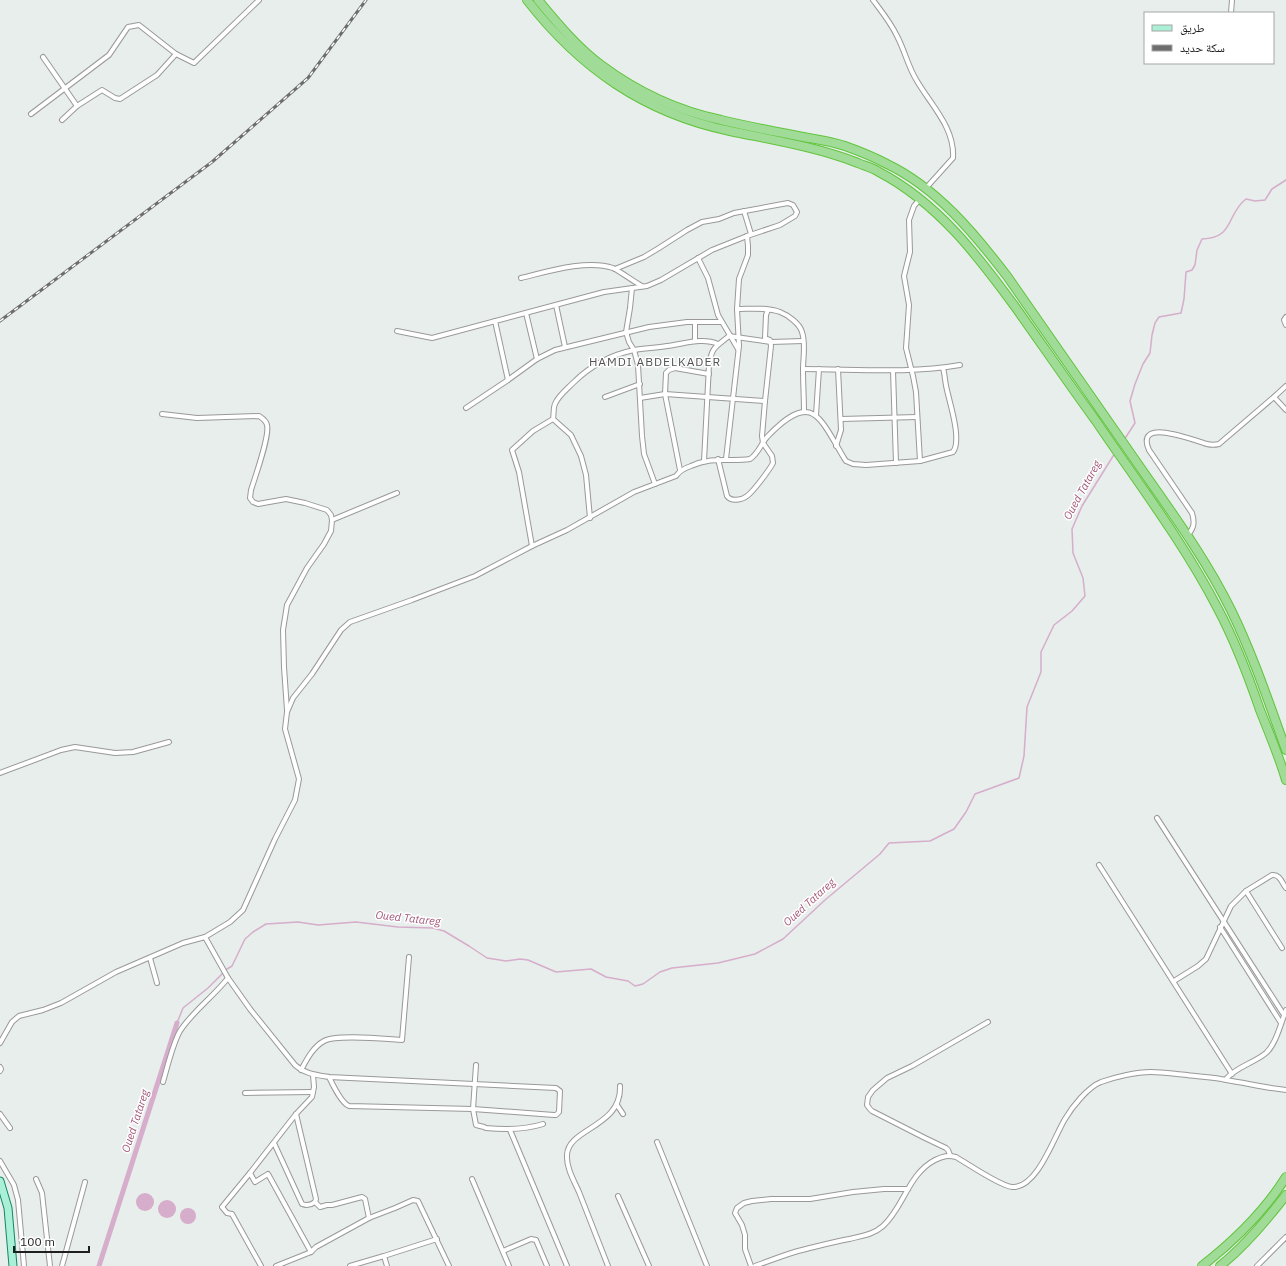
<svg xmlns="http://www.w3.org/2000/svg" width="1286" height="1266" font-family="'IBM Plex Sans','Noto Naskh Arabic',sans-serif">
<rect width="100%" height="100%" fill="#e7eeec"/>
<g fill="#d6adca">
<circle cx="145" cy="1202" r="9"/>
<circle cx="167" cy="1209" r="9"/>
<circle cx="188" cy="1216" r="8"/>
</g>
<g fill="none" stroke-linecap="round" stroke-linejoin="round">
<g stroke="#d6adca" stroke-width="1.5">
<path d="M1124 440 1135 423 1130 401 1135 384 1143 364 1150 353 1152 335 1155 323 1159 317 1181 313 1184 299 1186 272 1192 270 1195 265 1197 250 1202 239C1235 238 1226 214 1246 199L1255 201 1265 200 1272 189 1286 180"/>
<polyline points="177,1023 183,1008 208,988 227,969 232,966 245,939 253,932 266,924 298,922 318,925 356,922 398,927 433,928 444,931 469,946 487,958 506,961 520,959 528,960 556,972 591,969 606,977 628,981 635,986 643,984 660,972 672,968 718,963 755,954 783,939 825,900 880,854 889,843 930,841 954,829 966,812 975,794 1019,778 1024,756 1027,707 1041,672 1041,652 1054,625 1072,611 1085,596 1083,578 1073,553 1072,529 1082,506 1115,453"/>
</g>
<polyline stroke="#d6adca" stroke-width="5" points="99,1266 177,1023"/>
<g stroke="#999" stroke-width="6">
<g id="street">
<path d="M873 0C882 12 891 23 897 36 905 51 908 67 917 81 931 105 955 128 953 158L926 188"/>
<polyline points="1231,13 1232,0"/>
<polyline points="43,57 77,106"/>
<polyline points="31,114 109,55 128,27 139,25 176,54 194,63 259,0"/>
<polyline points="62,120 77,106 102,90 115,98 120,99 157,75 176,54"/>
<polyline points="920,199 914,206 909,220 910,252 904,276 909,305 906,348 913,376 916,392 920,461"/>
<polyline points="744,211 751,234"/>
<polyline points="698,258 708,278 718,315 738,349"/>
<path d="M521 278C546 272 587 259 613 268 621 272 633 281 642 286"/>
<polyline points="632,288 630,308 626,332 629,342 634,350 638,365 642,436 644,454 655,484"/>
<polyline points="556,305 565,347"/>
<path d="M737 309C751 309 767 307 780 312 788 315 800 324 802 332 806 344 803 358 803 369 803 384 804 398 804 412"/>
<polyline points="526,313 537,359"/>
<polyline points="1286,317 1284,320 1286,325"/>
<polyline points="495,321 508,380"/>
<polyline points="695,322 695,341"/>
<polyline points="397,331 432,338 604,292 647,286 661,280 712,250 747,236 780,225 795,216 797,212 793,205 788,203 734,213 719,219 702,222 687,230 659,248 644,257 615,269"/>
<path d="M803 369C855 369 908 374 960 365"/>
<polyline points="893,371 896,463"/>
<polyline points="1286,386 1274,397 1286,410"/>
<polyline points="605,397 640,384"/>
<polyline points="640,398 665,394 765,401"/>
<polyline points="466,408 508,380 537,359 555,350 649,327 687,322 721,322"/>
<path d="M162 414 197 418 259 416C262 418 266 420 267 425 270 436 255 477 251 490L250 498 253 502 258 504 286 499 305 503 327 510 331 515 332 520 331 531 324 544 307 568 287 605 283 630 284 667 287 710"/>
<polyline points="816,415 819,369"/>
<polyline points="553,419 571,435 581,456 586,475 590,518"/>
<polyline points="841,419 917,417"/>
<polyline points="836,446 841,430 838,369"/>
<path d="M718 459 727 496C731 502 742 500 747 496 753 492 770 469 773 463L772 456 763 443 762 436 765 401 771 346 770 340 765 338 766 315 768 310"/>
<polyline points="726,459 739,346 737,309 739,279 748,255 748,246 747,236"/>
<path d="M704 461 709 365C712 346 716 347 729 336L771 342 803 341"/>
<polyline points="680,470 665,394 666,373 669,370 675,368 709,374"/>
<polyline points="332,520 397,493"/>
<path d="M1187 536C1194 528 1195 523 1192 513L1149 450C1134 416 1196 441 1207 444 1211 445 1215 445 1219 444L1274 397"/>
<path d="M532 546 519 472 512 450 533 431 553 419C554 414 553 408 555 404 558 396 567 389 573 383 590 366 610 355 634 350 645 348 656 348 667 346 684 344 702 337 718 344"/>
<polyline points="0,773 61,750 75,747 115,753 133,752 169,742"/>
<polyline points="1157,818 1284,1015"/>
<polyline points="1099,865 1232,1074"/>
<polyline points="1246,891 1282,948"/>
<polyline points="1220,927 1281,1023"/>
<path d="M205 937 228 978 250 1009 295 1065C305 1074 316 1075 329 1077L556 1088 560 1091 559 1112 556 1115H554L473 1109 349 1106C341 1103 333 1085 329 1077"/>
<polyline points="150,958 157,983"/>
<path d="M1174 981 1198 966 1206 959 1231 906 1246 891 1272 875C1280 874 1282 883 1286 888"/>
<path d="M0 1043 12 1022 19 1016 43 1010 61 1003 116 972 183 943 205 937 230 922 243 910 275 839 295 800 299 779 285 729 287 712 293 698 312 674 341 630 350 622 412 600 475 576 532 546 567 530 634 492 676 476C680 470 685 468 691 466 713 456 728 462 750 459 758 454 761 444 767 437 812 390 819 416 844 458L846 461 853 464 866 465 920 461 953 452C962 440 950 404 947 390 945 383 945 375 943 368"/>
<path d="M476 1065 473 1109 476 1125 484 1127 486 1128C506 1130 524 1130 543 1124"/>
<polyline points="0,1067 1,1069 0,1071"/>
<path d="M301 1070C307 1059 313 1047 324 1041 337 1034 385 1039 402 1040L409 957"/>
<path d="M1226 1079C1236 1067 1254 1063 1266 1053 1276 1044 1281 1023 1286 1010"/>
<path d="M163 1082C167 1068 173 1043 180 1031 193 1011 213 997 228 978"/>
<polyline points="245,1093 313,1092"/>
<polyline points="617,1105 623,1114"/>
<polyline points="0,1114 10,1128"/>
<polyline points="510,1130 567,1266"/>
<polyline points="657,1142 707,1266"/>
<path d="M274 1143 302 1204C307 1206 311 1205 315 1202L316 1199 296 1114"/>
<polyline points="950,1155 948,1150 946,1148 925,1138 872,1111 870,1109 867,1105 868,1097 873,1090 887,1078 912,1066 988,1022"/>
<polyline points="0,1161 14,1185 18,1200 24,1266"/>
<polyline points="250,1173 222,1207 227,1213 232,1214 261,1266"/>
<polyline points="36,1179 42,1193 50,1266"/>
<polyline points="472,1179 509,1266"/>
<polyline points="618,1196 649,1266"/>
<polyline points="315,1202 320,1207 327,1205 332,1205 362,1197 365,1199 369,1218"/>
<polyline points="503,1251 531,1239 536,1240 547,1266"/>
<polyline points="311,1252 268,1174 255,1182 250,1173 296,1114 312,1097 314,1087 313,1075"/>
<polyline points="384,1256 387,1266"/>
<polyline points="62,1266 85,1182"/>
<polyline points="276,1266 311,1252 316,1247 369,1218 395,1208 413,1200 418,1201 449,1266"/>
<polyline points="350,1266 384,1256 437,1239"/>
<path d="M608 1266C598 1241 589 1217 579 1192 574 1181 566 1167 567 1155 568 1128 622 1127 620 1086"/>
<polyline points="751,1266 745,1249 745,1235 742,1225 735,1213 737,1208 744,1203 752,1201 771,1199 810,1199 853,1192 884,1189 908,1189"/>
<path d="M755 1266C769 1261 784 1255 798 1251 815 1247 832 1242 849 1239 861 1236 873 1235 883 1226 904 1207 908 1174 935 1160 943 1156 948 1155 956 1157 968 1164 1000 1186 1012 1187 1037 1189 1054 1137 1065 1119 1072 1107 1088 1087 1101 1082 1115 1077 1136 1072 1151 1072 1163 1072 1175 1074 1187 1075 1200 1077 1214 1077 1226 1080 1246 1083 1266 1088 1286 1090"/>
<polyline points="1257,1266 1286,1237"/>
</g>
</g>
<g stroke="#138769" stroke-width="9">
<polyline id="primary" points="0,1181 8,1208 13,1266"/>
</g>
<g stroke="#61c43c" stroke-width="10">
<g id="highway">
<path d="M527 0C580 68 644 113 730 131 773 140 817 147 858 163 865 166 873 168 879 172 938 203 978 256 1016 308 1043 346 1069 384 1096 421 1138 483 1184 543 1218 609 1235 641 1248 675 1260 710 1269 733 1279 756 1286 780"/>
<path d="M538 0C557 23 577 47 601 65 636 91 678 111 721 120 746 126 772 131 798 136 813 139 830 141 845 146 859 151 874 157 887 164 937 188 974 233 1007 276 1051 340 1096 403 1140 467 1172 513 1206 559 1231 610 1253 655 1269 703 1286 750"/>
<path d="M1202 1266C1234 1241 1264 1212 1286 1177"/>
<path d="M1220 1266C1245 1246 1266 1221 1286 1195"/>
</g>
</g>
<use href="#street" stroke="#fff" stroke-width="4"/>
<use href="#primary" stroke="#aaf0d7" stroke-width="7"/>
<use href="#highway" stroke="#a0dc98" stroke-width="8"/>
<g stroke="#6d6d6d" stroke-width="3">
<polyline id="rail" points="0,321 212,162 308,78 366,0"/>
</g>
<use href="#rail" stroke="#fff" stroke-width="1.5" stroke-dasharray="4.5" stroke-linecap="butt"/>
</g>
<g text-anchor="middle" stroke-width="3" stroke-linejoin="round" paint-order="stroke">
<g font-size="11" font-style="italic" fill="#a35778" stroke="#fff">
<text transform="translate(1082 490) rotate(-61)" y="4">Oued Tatareg</text>
<text transform="translate(809 902) rotate(-42)" y="4">Oued Tatareg</text>
<text transform="translate(408 918) rotate(6)" y="4">Oued Tatareg</text>
<text transform="translate(135 1121) rotate(-72)" y="4">Oued Tatareg</text>
</g>
<g font-size="12" letter-spacing="1" fill="#525252" stroke="#fff">
<text x="655" y="366">HAMDI ABDELKADER</text>
</g>
</g>
<rect x="1144" y="12" width="130" height="52" fill="#ffffff" stroke="#a5a5a5"/>
<rect x="1152" y="25" width="20" height="6" fill="#aaf0d7" stroke="#a5a5a5"/>
<text x="1180" y="32" font-size="12" fill="#1f1f1f">طريق</text>
<rect x="1152" y="45" width="20" height="6" fill="#6d6d6d" stroke="#a5a5a5"/>
<text x="1180" y="52" font-size="12" fill="#1f1f1f">سكة حديد</text>
<path d="M14 1246v6h75v-6" fill="none" stroke="#1f1f1f" stroke-width="2"/>
<text x="20" y="1246" font-size="12" fill="#1f1f1f" stroke="#ffffff" stroke-width="3" paint-order="stroke">100 m</text>
</svg>
